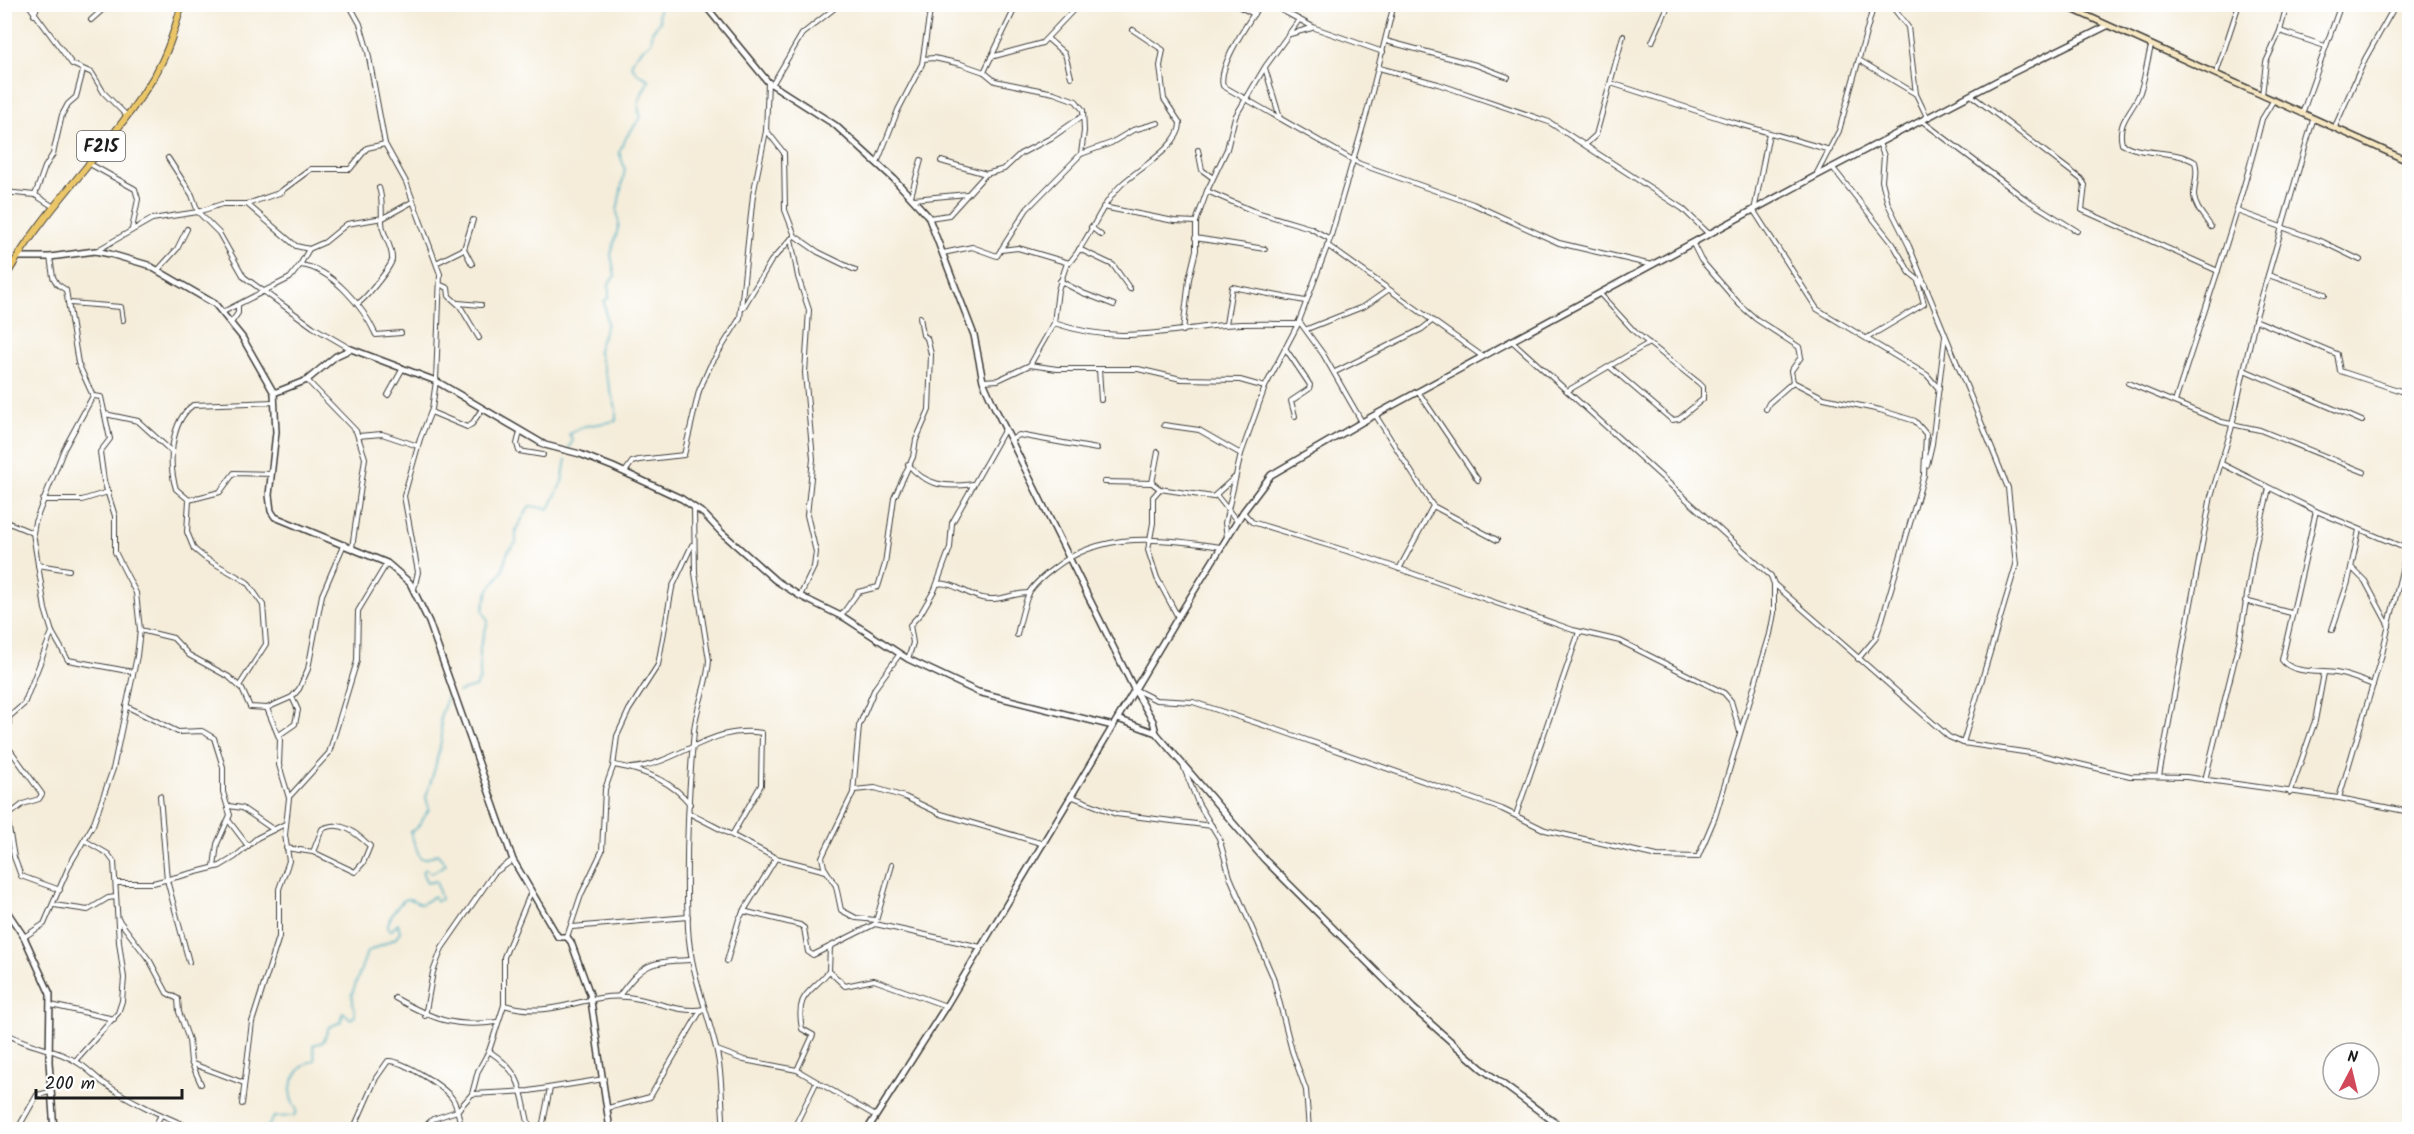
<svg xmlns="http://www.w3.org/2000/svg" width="2414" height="1134" font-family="Kalam,sans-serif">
<rect width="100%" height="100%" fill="#fff"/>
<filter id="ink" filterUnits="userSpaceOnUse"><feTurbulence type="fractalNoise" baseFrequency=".0167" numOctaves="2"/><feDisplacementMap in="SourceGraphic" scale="12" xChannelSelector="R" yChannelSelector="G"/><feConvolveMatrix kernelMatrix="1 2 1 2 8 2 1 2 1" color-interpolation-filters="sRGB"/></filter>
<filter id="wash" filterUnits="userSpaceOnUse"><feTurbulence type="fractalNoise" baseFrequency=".008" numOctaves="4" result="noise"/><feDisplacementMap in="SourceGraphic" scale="24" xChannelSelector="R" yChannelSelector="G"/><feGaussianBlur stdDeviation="1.35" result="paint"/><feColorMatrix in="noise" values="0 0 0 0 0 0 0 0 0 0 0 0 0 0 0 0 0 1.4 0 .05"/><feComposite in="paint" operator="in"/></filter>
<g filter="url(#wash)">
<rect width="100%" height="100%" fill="#f5edda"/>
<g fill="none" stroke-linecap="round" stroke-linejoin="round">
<g stroke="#42abc1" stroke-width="1.5">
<path d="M569 448 573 440 569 434 585 426 616 421V408L598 350 607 323 604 301 609 297V283L615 276 611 255 619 224 617 211 625 169 619 152 627 136 641 117C634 106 643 91 649 80L637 73 631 65 636 55 652 41V32L660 21 658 14 661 4"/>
<polyline points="458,692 475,687 480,679 480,647 488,621 483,610 488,591 502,572 508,551 516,543 516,529 530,506 549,509 562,482 566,459"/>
<path d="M266 1130 274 1117 294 1116 297 1111C296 1107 292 1102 291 1098 288 1082 300 1064 315 1060L313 1045 323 1042 329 1027 341 1022 343 1012 351 1019 355 1016 352 994 367 952 396 938 400 932 398 923 392 930 388 929C386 922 400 899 408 899 412 899 417 903 422 904L434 896 437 902 441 899 436 881 427 883 422 872 426 869 432 873 446 864 437 854 425 859 420 858 410 832 417 828 429 809 426 797 435 768 442 737 440 717 448 695"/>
</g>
</g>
</g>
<g filter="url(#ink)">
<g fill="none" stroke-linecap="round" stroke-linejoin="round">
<g stroke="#3d3b38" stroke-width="6">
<g id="minor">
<polyline points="28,4 72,64 92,73 104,93 126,115"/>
<polyline points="349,4 360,24 368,52 385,144 406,182 440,274 436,381 432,409 420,439 404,496 418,572 414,589"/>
<polyline points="1067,4 1073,10"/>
<polyline points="1234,4 1254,14"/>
<path d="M1260 4C1249 22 1217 66 1223 86L1360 164 1473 204 1559 243 1652 265"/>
<polyline points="1270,4 1315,28 1383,52"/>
<polyline points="1890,4 1908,27 1916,94"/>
<polyline points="34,15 38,4"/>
<polyline points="91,20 109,4"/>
<polyline points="2280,31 2325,46"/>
<polyline points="1290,34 1312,28"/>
<polyline points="1048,39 1065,54 1071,77"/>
<polyline points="1386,41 1476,65 1508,77"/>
<polyline points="1652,42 1669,4"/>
<path d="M2151 47C2146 63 2145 83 2138 97 2129 115 2117 123 2122 144 2144 156 2173 149 2195 162 2199 173 2194 184 2194 196 2195 208 2205 217 2211 227"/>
<polyline points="991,57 1042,43 1079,4"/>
<polyline points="923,59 934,58 961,64 984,72 995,81 1054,93 1076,101 1083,110 1084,131 1081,154"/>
<polyline points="1859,60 1916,94 1927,117"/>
<polyline points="1265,68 1280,118"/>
<polyline points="1379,68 1438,84 1549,122 1683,209 1710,235"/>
<polyline points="984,72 1017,4"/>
<polyline points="2216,74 2239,4"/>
<polyline points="1611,83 1728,121 1830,150"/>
<polyline points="772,85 802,34 840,4"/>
<polyline points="1971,95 2081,179 2085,185 2082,210 2218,271"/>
<polyline points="2262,95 2266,62 2280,31 2287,4"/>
<polyline points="2302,114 2341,4"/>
<polyline points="1922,121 2024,198 2077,231"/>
<polyline points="2334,129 2365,59 2396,4"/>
<polyline points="767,131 784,153 785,210 795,236 818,252 855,270"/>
<polyline points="1769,133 1754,211 1817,309 1927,375 1939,389"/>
<polyline points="1879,143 1884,156 1882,181 1888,204 1909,246 2008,488 2016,565 1963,743"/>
<polyline points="1585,145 1596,135 1623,36"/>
<polyline points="1198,150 1202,170 1213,178"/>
<polyline points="168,158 192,195 198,212 219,233 244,277 313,327 351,349"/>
<polyline points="941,161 986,174"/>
<polyline points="88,163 135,189 138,199 132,229"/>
<polyline points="877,163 898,110 922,64 931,4"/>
<polyline points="1833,168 1893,244 1910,273 1925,285"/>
<polyline points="1817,173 1839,131 1874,4"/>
<polyline points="1207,191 1253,211 1310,228 1330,239"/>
<polyline points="4,192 35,195 54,207"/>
<polyline points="280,192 311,169 350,169 367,148 385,144"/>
<polyline points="35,195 45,167 53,154 62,115 68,104 76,97 83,71"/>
<polyline points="911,196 921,160"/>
<polyline points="914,199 967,194"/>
<polyline points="247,204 296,246 309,249 325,242 347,224 383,218 412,202"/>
<polyline points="1103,207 1174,221 1196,222"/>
<polyline points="2237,211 2323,242 2360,260"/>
<polyline points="929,218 949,215 986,174 1004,169 1020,154 1051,138 1081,117"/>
<polyline points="1091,227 1101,235"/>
<polyline points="1195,238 1265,249"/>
<polyline points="791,239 798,277 809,310 805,373 813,459 807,515 816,552 814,567 800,596"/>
<polyline points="1693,244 1701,260 1740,305 1756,319 1799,347 1801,357 1791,371 1793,382 1824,398 1880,410 1915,421 1926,434 1924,475"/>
<polyline points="1327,245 1482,356"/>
<polyline points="464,249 472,264"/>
<polyline points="1079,249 1113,265 1130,289"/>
<path d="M1001 250 1018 248 1069 263C1090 240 1098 208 1121 185 1136 170 1181 146 1180 123L1164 99 1160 66 1163 50 1133 30"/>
<polyline points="96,251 152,219 198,212 222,204 247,204 282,192"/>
<polyline points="943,253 972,247 997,256 1027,209 1081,154 1111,143 1133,130 1158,123"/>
<polyline points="50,257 53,277 57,284 66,290 78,363 93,396 64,449 35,522 33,533 45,609 52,632 68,660 133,672"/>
<polyline points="438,262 464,249 473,220"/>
<polyline points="300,265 309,249"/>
<polyline points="158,270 177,249 187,229"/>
<polyline points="2268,275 2325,294"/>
<polyline points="1060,281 1083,293 1114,305"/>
<polyline points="441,285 448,288 449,296 460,306 479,338"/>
<polyline points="1601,295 1635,332 1699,383 1703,387 1703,399 1679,419 1672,420 1610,367"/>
<polyline points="70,303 121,307 123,320"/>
<path d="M358 303C364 301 391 267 392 260 393 249 386 240 383 229 380 216 384 201 379 188"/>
<polyline points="458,303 481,305"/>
<polyline points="743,308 771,261 792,238"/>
<path d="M223 312 290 278 300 265C332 268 364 308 376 335L401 333"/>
<polyline points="2255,320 2337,354 2340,371 2410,394"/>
<polyline points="1299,321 1323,354 1362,422"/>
<polyline points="231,323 238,313 238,305"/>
<path d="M1054 323C1119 345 1159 331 1224 325 1248 323 1274 324 1298 324"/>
<polyline points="1226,324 1232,287 1305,301"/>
<polyline points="1307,329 1365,306 1388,290"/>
<polyline points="1183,331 1189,279 1196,250 1196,222 1207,191 1227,149 1235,117 1265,67 1299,20"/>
<polyline points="1867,338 1924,304 1918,281"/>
<polyline points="1513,342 1771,576 1774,584 1949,737 1963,743 2037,754 2130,776 2186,777 2339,798 2410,812"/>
<polyline points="1285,348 1310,385 1309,389 1291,401 1295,416"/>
<polyline points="1030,365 1054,323 1058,290 1067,263"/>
<polyline points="1099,369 1101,400"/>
<polyline points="2244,370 2362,421"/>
<polyline points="1335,372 1422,329 1432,321"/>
<polyline points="307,380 356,431 365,458 352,548"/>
<polyline points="983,381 998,380 1030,365 1057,369 1138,369 1181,379 1240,380 1265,387"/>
<polyline points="2128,383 2222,422 2260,430 2364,472"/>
<polyline points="1567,391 1649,343"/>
<polyline points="1419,393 1478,480"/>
<polyline points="388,395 403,368"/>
<path d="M2175 402C2205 308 2238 216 2262 119L2273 101"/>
<polyline points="1766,409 1769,403 1793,382"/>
<polyline points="431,412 467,427 472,424 482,409"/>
<polyline points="105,414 138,421 171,451"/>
<polyline points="1376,416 1433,506 1399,569"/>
<polyline points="1164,425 1199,430 1241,454"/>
<polyline points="520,432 517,444 519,451 543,455"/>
<polyline points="358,436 382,434 418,446"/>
<polyline points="1011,440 1019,435 1097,449"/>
<path d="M908 464C925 486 948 488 973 484"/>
<polyline points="2222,464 2316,511 2407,549"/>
<polyline points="1927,465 1932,444 1945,336"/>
<polyline points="625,472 632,462 639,460 684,455 699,391 710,366 740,318 753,195 766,131 768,82"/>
<path d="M271 474 234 473 220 492 189 500 176 489C168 464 170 422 193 405L275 402"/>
<polyline points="1104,482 1152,483 1160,489 1213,497 1234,478"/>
<polyline points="1152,483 1158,452"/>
<polyline points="1160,489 1153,497 1153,523 1148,550 1157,578 1178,617"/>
<polyline points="1217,496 1237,521"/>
<polyline points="43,500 82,500 108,492"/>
<polyline points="189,500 187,532 194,549 205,558 247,582 263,605 266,644 239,686"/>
<polyline points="1433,506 1497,540"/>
<path d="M694 508 695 573 709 660C708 684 696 706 694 731 688 796 685 863 688 928 690 970 706 1007 716 1048 723 1074 721 1103 724 1130"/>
<path d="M2316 511 2282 660C2292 674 2321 671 2336 673 2349 675 2361 680 2373 685"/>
<polyline points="1243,512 1252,522 1363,556 1573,630 1620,641 1724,693 1731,701 1740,732"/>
<polyline points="4,521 33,533"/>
<polyline points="1227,537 1225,523 1241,454 1265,387 1298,324 1330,239 1366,116 1394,4"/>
<polyline points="38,565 69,570"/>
<polyline points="2352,568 2365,581 2389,626"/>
<path d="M937 584C952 581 967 595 982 598 1000 602 1012 593 1029 593"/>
<polyline points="2245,601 2291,613"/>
<polyline points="841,616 858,592 878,587 885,564 894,498 913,457 916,440 929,410 931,354 927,338 923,335 920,317"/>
<polyline points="140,630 173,638 189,655 229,677 242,689 250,707 267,708 292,697 299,689 308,669 322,595 344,544"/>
<polyline points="2332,630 2348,582 2359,530"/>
<path d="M1017 635C1020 621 1024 603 1030 591 1036 582 1045 575 1053 569 1101 530 1164 538 1221 547"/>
<polyline points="908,659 913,643 910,625 921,613 935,589 950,548 952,523 1005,429"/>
<polyline points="1858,659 1875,639 1882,620 1924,475"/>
<polyline points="1134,689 1156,700 1193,702 1281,731 1502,809 1545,830 1657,856 1698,857 1715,817 1770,634 1774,613 1774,584"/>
<polyline points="126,706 178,732 202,731 214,738 223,767 223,792 230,815 217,844 214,867"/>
<polyline points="4,707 9,717 8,747 42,794 39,799 23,804 4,819"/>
<polyline points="9,717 24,704 52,632"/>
<polyline points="279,735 295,724 298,710 292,697"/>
<path d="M614 765C643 770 671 780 690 804"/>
<path d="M632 768C680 763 711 724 762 733L761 785 732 835"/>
<polyline points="1184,768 1198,803 1219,838 1230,877 1273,977 1292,1051 1306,1090 1309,1130"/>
<polyline points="2159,776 2211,496 2231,430 2255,320 2313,120"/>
<polyline points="2205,780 2240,638 2254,552 2269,488"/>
<polyline points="854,790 875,788 905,797 941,814 1044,844"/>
<polyline points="2290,793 2315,721 2324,673"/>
<polyline points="160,796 167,880 189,962"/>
<polyline points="289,797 329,753 357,661 358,611 387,563"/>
<polyline points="1073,797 1116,814 1212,826"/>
<polyline points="2339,798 2382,654 2410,537"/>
<polyline points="229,806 242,808 274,830"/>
<polyline points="689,813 776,858 826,871"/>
<polyline points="1516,815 1579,632"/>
<polyline points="7,817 14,857 21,876 60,890"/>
<polyline points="229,821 248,846"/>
<path d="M286 848 313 852 355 872 363 863 370 846C356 833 341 819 322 829L313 852"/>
<polyline points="116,883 153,883 220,866 235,857 257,838 285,824"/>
<polyline points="54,905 88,910 108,898 116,897"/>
<polyline points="743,911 800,925 804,928 808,952 813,955 875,924 981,947"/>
<polyline points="118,919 150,961 167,993 178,999 179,1012 189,1040 191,1062 201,1084"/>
<polyline points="876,920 856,918 841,910 836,886 824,867 822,857 853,793 859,726 875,688 899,655"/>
<polyline points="876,921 892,865"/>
<polyline points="572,927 688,917"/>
<polyline points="24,937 44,924 70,864 93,825 113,769 137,656 140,630 136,593 115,552 115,516 104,481 100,452 110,439 101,397 93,396"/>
<polyline points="567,937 581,895 602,851 605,789 613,767 617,736 629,710 658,665 672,588 692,545"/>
<polyline points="830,947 829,971 845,986 874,980 946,1006"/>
<polyline points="727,961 739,919 776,858"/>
<path d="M619 996C644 962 650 962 691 960"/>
<path d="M395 998C433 1019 453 1028 497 1022"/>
<polyline points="51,1005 114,1019"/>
<path d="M504 1005C556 1020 581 993 627 997 652 999 679 1014 704 1009"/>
<polyline points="425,1016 433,972 442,948 494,873 513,860"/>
<path d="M4 1032C28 1048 57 1048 80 1064 88 1069 94 1076 102 1082 131 1102 163 1116 196 1130"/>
<polyline points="717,1050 744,1060 797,1070 874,1115"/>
<path d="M489 1051C525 1075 520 1092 530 1130"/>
<polyline points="75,1061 118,1013 122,1001 124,978 119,942 114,862 108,854 84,840"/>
<polyline points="193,1064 244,1083"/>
<path d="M797 1070 813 1035 802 1029C795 992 811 994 829 971"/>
<polyline points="472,1094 529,1091 604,1079"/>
<polyline points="242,1104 252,1022 279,937 279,889 289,861 285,835 289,798 279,765 280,740 267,708"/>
<polyline points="608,1108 650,1097 701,1010"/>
<polyline points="17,1130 37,1095 50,1092"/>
<polyline points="153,1130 161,1115"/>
<path d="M353 1130 376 1078 388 1061C402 1060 443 1086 452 1098 458 1106 459 1120 462 1130"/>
<polyline points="421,1130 433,1119 457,1111 472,1094 478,1071 489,1051 504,1005 504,957 531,892"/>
<polyline points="538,1130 543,1123 550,1088"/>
<polyline points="649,1130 656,1130"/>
<polyline points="793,1130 816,1083"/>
</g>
</g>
<g stroke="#3d3b38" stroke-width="8">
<g id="tertiary">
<polyline points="704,4 768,82 835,125 894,179 928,216 974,335 983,381 994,406 1134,689 1153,721 1156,733 1264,859 1413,1008 1481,1068 1565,1130"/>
<polyline points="18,257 50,257 95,251 110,254 148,265 215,304 242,337 274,393 276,432 269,495 271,511 275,517 387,563 410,583 429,622 513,860 558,937 567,937 571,942 590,994 610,1130"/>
<polyline points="4,262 13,264"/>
<polyline points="274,393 307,380 336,356 351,349 436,381 545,445 580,454 613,467 682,499 704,514 721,532 775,580 800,596 845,618 908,659 978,692 1113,726"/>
<polyline points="1118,719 1156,733"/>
<polyline points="4,907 24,937 50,994 49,1062 54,1130"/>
<polyline points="867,1130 946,1006 1178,617 1243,512 1271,475 1362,422 1814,177 2012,73 2107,26"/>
</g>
</g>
<g stroke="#3d3b38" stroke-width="8">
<polyline id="secondary" points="2061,4 2410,162"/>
</g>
<g stroke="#3d3b38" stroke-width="8">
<path id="primary" d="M4 280C45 205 113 146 156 73 168 52 175 28 182 4"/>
</g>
<use href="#minor" stroke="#fff" stroke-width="4"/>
<use href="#tertiary" stroke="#fff" stroke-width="5"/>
<use href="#secondary" stroke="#f7e8c3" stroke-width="5"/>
<use href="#primary" stroke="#ebc669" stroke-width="6"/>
</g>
</g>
<g text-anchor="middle" stroke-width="5" stroke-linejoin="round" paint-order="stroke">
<rect fill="#fff" stroke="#606060" stroke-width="1.5" x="77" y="131" width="48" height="30" rx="4.5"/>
<g font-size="18" font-weight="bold" fill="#1c1c1c">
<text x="101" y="152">F215</text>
</g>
</g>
<rect width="2414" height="1134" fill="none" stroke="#fff" stroke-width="24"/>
<g transform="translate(2351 1071) rotate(7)"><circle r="28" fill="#ffffff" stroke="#a4a4a4" stroke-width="1.5"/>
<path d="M0-4.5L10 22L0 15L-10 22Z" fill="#d1495b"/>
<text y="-9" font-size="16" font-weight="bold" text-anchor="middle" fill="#1c1c1c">N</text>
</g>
<path d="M36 1089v9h146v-9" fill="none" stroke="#1c1c1c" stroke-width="3"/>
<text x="45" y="1089" font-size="18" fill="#1c1c1c" stroke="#ffffff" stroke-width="4.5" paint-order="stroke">200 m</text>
</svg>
